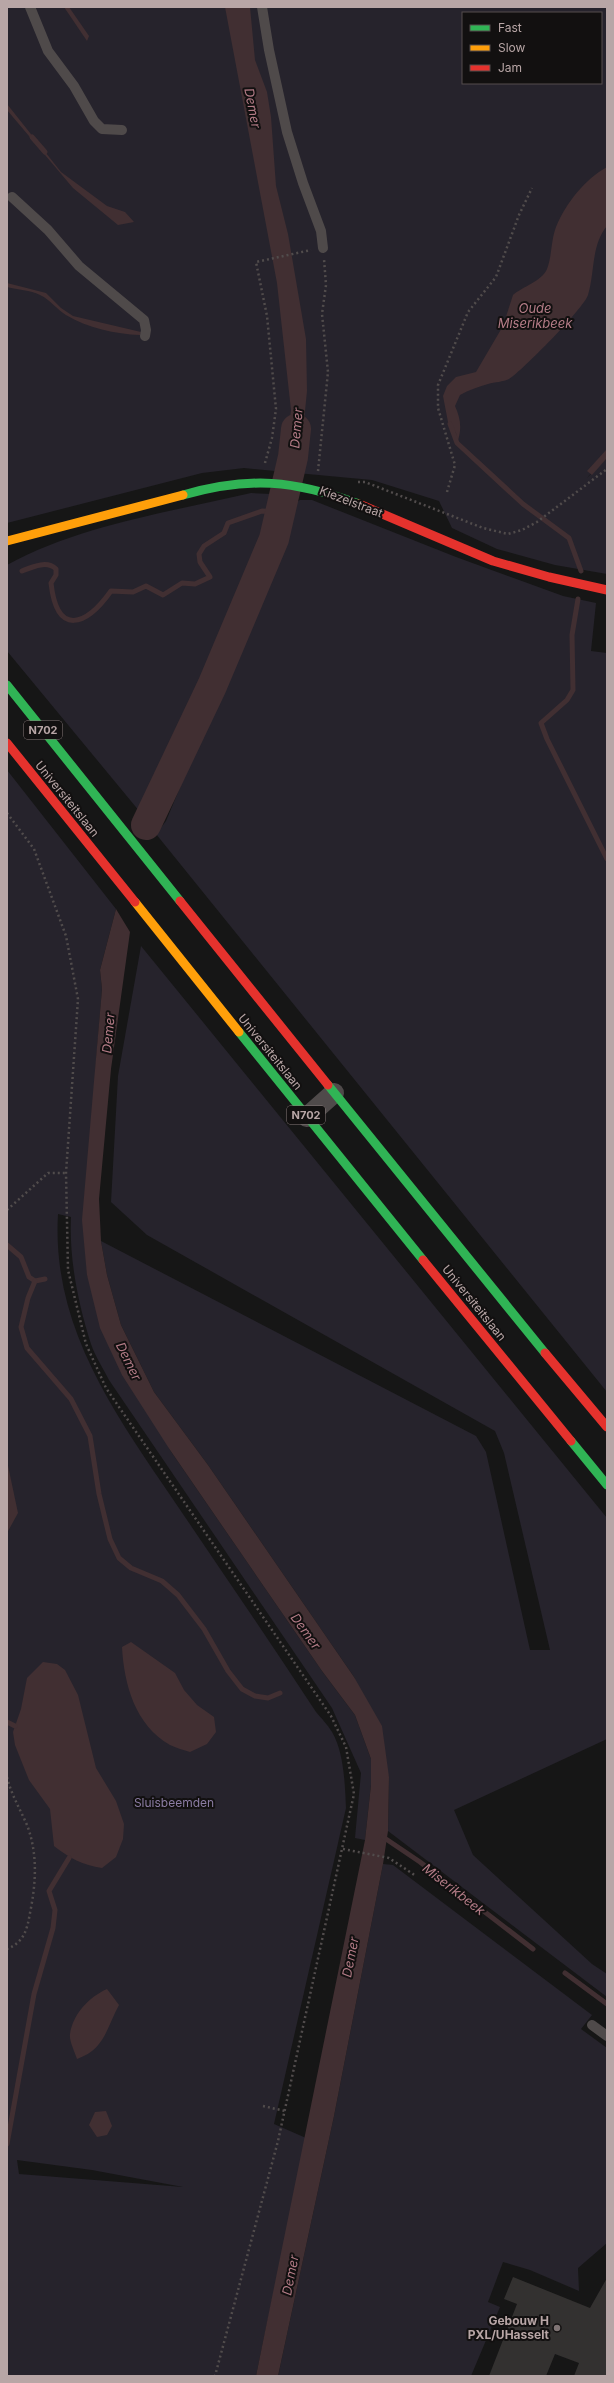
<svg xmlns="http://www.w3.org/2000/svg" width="614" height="2383" font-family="Inter,sans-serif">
<rect width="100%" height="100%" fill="#161616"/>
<g fill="#26232c" fill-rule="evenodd">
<path d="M7 7H607V455L587 478 607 458V574L555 565 497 549 452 528 439 501 372 480 244 468 202 473 7 523ZM463 13H601V83H463Z"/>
<path d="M251 493 271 494 272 517 268 532 249 579 140 812 7 651V565C80 525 170 512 251 493Z"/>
<polygon points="300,500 312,500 456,557 563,596 596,603 591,651 607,653 607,1392 156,834 166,821 266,582 287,527 293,504"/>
<path d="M7 770 116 909 100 970 102 989 96 1062 87 1275 170 1450 322 1671 355 1715 371 1759V1785L365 1840 355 1838 361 1773 332 1708 109 1380C103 1368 95 1356 91 1344 78 1303 69 1259 71 1217L58 1214C51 1333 122 1423 185 1517 229 1582 273 1646 316 1712 321 1718 328 1725 332 1732 344 1752 345 1785 346 1808L274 2124 306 2138 256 2376H7ZM17 2160 92 2170 183 2187 19 2174Z"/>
<polygon points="141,946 607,1518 607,1739 454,1810 473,1855 592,1964 607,1974 607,1997 388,1831 389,1777 354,1677 208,1465 154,1392 121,1325 107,1275 101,1241 476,1436 486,1452 530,1650 550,1650 504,1453 495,1431 147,1235 111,1202 118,1076"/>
<polygon points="383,1864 393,1865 592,2015 581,2029 607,2048 607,2243 578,2268 579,2291 530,2270 503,2262 488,2302 500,2307 471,2376 278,2376 334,2116"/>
</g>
<g fill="#412f32">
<polygon points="64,7 69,7 89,36 87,41"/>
<polygon points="225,7 250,7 255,60 267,92 271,117 276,186 288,234 306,339 307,391 303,431 295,470 284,469 291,410 277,283"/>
<polygon points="7,104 61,172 107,206 125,212 134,222 118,225 73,188 7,110"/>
<path d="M607 167V226C591 245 595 272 588 295 584 308 522 371 509 379 503 382 495 382 488 384 478 387 469 390 460 395L455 406C461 419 462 430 457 443L456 433 448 422 443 396 447 386 456 377 476 372 503 326 513 295C522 287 542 281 547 269 552 256 551 240 556 227 566 203 585 179 607 167Z"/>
<path d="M7 283 46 293 61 308 73 316 141 332 140 335C116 334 87 328 66 315 56 309 51 300 40 295 30 290 18 290 7 287Z"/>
<polygon points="607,449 607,458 592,475 587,471"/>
<polygon points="116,909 130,932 111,1069 99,1199 101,1241 107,1275 121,1325 154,1392 208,1465 354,1677 382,1726 389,1777 388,1831 383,1864 334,2116 278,2376 256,2376 365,1840 371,1785 371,1759 355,1715 322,1671 170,1450 122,1375 100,1328 87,1275 82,1220 102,989 100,970"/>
<polygon points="7,1461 18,1513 7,1533"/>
<path d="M131 1642 175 1673 184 1690 197 1705 214 1717 216 1732 207 1744 190 1752C184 1750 176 1748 170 1745 135 1725 124 1684 122 1647Z"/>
<path d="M43 1662 57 1664 65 1670 78 1695 96 1768 116 1801 124 1824 123 1839 116 1857 102 1868C83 1865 69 1858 54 1846L50 1809 29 1780 15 1745 13 1732 21 1709 27 1678Z"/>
<path d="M107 1989 119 2005C106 2029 105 2049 77 2059 75 2052 69 2041 70 2034 73 2014 89 1997 107 1989Z"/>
<polygon points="106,2111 112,2126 107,2135 97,2137 89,2125 95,2112"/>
</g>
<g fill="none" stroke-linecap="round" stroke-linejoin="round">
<g stroke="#412f32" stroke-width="5">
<polyline points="32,137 45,152"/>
<polyline points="450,424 457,443 523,504 569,538 581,571"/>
<path d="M22 571C32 567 47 560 56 569V575L51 583C57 637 86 626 111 591L133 592 146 586 163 595 182 583 195 584 210 577 200 562 199 554 204 546 224 533 228 523 262 511 280 512"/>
<polyline points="578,599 572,635 573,690 567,700 541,723 547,739 607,859"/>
<polyline points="7,1245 21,1257 29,1277 35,1281 45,1279"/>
<polyline points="35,1281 28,1298 21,1327 27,1348 71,1399 90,1436 99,1494 110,1539 119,1558 131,1568 162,1581 178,1595 204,1629 228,1671 242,1689 255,1696 268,1698 280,1693"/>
<polyline points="7,1722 15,1726"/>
<polyline points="383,1837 420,1862 533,1949"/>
<polyline points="565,1973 607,2004"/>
<polyline points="7,2144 34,1994 53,1928 55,1910 49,1891 69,1858"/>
</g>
<polyline stroke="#412f32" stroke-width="30" points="146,825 212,686 274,539 293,457 296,429"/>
</g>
<polygon fill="#333130" points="513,2277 590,2308 607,2278 607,2376 574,2376 579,2363 555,2354 546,2376 489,2376 517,2304 504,2299"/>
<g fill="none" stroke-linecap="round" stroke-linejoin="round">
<g stroke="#514c4c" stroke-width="2.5" stroke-dasharray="2 3" stroke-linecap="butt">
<polyline points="265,463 272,438 276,409 267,316 256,262 311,250"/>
<polyline points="318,471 328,372 322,314 326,285 324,259"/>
<polyline points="358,482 365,482 483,528 508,534 522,530 537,522 607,469"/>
<polyline points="447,492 455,465 438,408 438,385 468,312 496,277 519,215 532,188"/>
<polyline points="7,813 34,849 66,936 78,999 66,1173 68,1270 86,1344 106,1388 331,1716 346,1747 354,1794 278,2141 215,2376"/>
<polyline points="7,1210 48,1173 66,1173"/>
<path d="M7 1777C11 1794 20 1809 27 1825 38 1854 36 1883 30 1913 27 1930 24 1942 7 1949"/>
<polyline points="343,1849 389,1858 416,1876"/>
<polyline points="263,2106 285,2111"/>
</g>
<g stroke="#4f4a4a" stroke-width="10">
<polyline points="30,7 48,51 74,86 94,121 102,129 122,130"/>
<polyline points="262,7 269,50 287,132 303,183 321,231 323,248"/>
<polyline points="12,197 48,230 79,266 144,320 146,330 145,336"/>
<polyline points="592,2025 607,2036"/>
</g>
<polyline stroke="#4f4a4a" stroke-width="20" points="307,1117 334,1093"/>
<g stroke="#30b455" stroke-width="9">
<path d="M183 495C250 476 294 480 359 504"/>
<polyline points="7,685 180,901"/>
<polyline points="239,1032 423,1260"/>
<polyline points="328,1085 545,1353"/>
<polyline points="571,1441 607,1485"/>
</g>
<g stroke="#ff9f0a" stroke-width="9">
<polyline points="7,541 183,495"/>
<polyline points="135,902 239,1032"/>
</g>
<g stroke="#e5322d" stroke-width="9">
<polyline points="359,504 493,561 549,577 607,590"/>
<polyline points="7,743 135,902"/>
<polyline points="180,901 328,1085"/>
<polyline points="423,1260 571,1441"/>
<polyline points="545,1353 607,1427"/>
</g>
</g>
<circle fill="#7f7474" stroke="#121010" stroke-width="1.5" cx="557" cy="2328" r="4"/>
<g text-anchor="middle" stroke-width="4" stroke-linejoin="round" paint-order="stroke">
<g fill="#121010" stroke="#867979" stroke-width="1">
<rect x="24" y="721" width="38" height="18" rx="3"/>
<rect x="287" y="1106" width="38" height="18" rx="3"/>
</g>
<g font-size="11" font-weight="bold" fill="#b8a6a6">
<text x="43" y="734">N702</text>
<text x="306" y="1119">N702</text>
</g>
<g font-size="12" fill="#b8a6a6" stroke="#121010">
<text transform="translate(351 502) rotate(21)" y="4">Kiezelstraat</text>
<text transform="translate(67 799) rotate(51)" y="4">Universiteitslaan</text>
<text transform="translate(270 1052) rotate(51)" y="4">Universiteitslaan</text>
<text transform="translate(474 1303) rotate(51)" y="4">Universiteitslaan</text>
</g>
<g font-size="12" fill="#8b7ca3" stroke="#121010">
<text x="174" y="1807">Sluisbeemden</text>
</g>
<g font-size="12" font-weight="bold" fill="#b8a6a6" stroke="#121010" text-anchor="end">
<text x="549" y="2325">Gebouw H<tspan x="549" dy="14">PXL/UHasselt</tspan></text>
</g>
<g font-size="13" font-style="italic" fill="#b47c87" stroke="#121010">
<text transform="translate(253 108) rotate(79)" y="5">Demer</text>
<text x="535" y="313">Oude<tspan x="535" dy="15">Miserikbeek</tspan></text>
<text transform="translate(296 428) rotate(-85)" y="5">Demer</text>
<text transform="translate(108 1033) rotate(-85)" y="5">Demer</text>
<text transform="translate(129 1361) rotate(64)" y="5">Demer</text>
<text transform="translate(306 1631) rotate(54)" y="5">Demer</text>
<text transform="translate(454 1889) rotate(38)" y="5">Miserikbeek</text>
<text transform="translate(350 1957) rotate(-79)" y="5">Demer</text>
<text transform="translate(290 2275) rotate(-79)" y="5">Demer</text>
</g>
</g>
<rect width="614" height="2383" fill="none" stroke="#b8a6a6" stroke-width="16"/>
<rect x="462" y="12" width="140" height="72" fill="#121010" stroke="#544c4c"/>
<rect x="470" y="25" width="20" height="6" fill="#30b455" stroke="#544c4c"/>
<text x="498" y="32" font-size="12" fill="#b8a6a6">Fast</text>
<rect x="470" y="45" width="20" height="6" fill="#ff9f0a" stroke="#544c4c"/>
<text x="498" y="52" font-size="12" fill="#b8a6a6">Slow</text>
<rect x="470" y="65" width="20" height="6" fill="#e5322d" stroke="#544c4c"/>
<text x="498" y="72" font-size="12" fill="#b8a6a6">Jam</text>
</svg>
